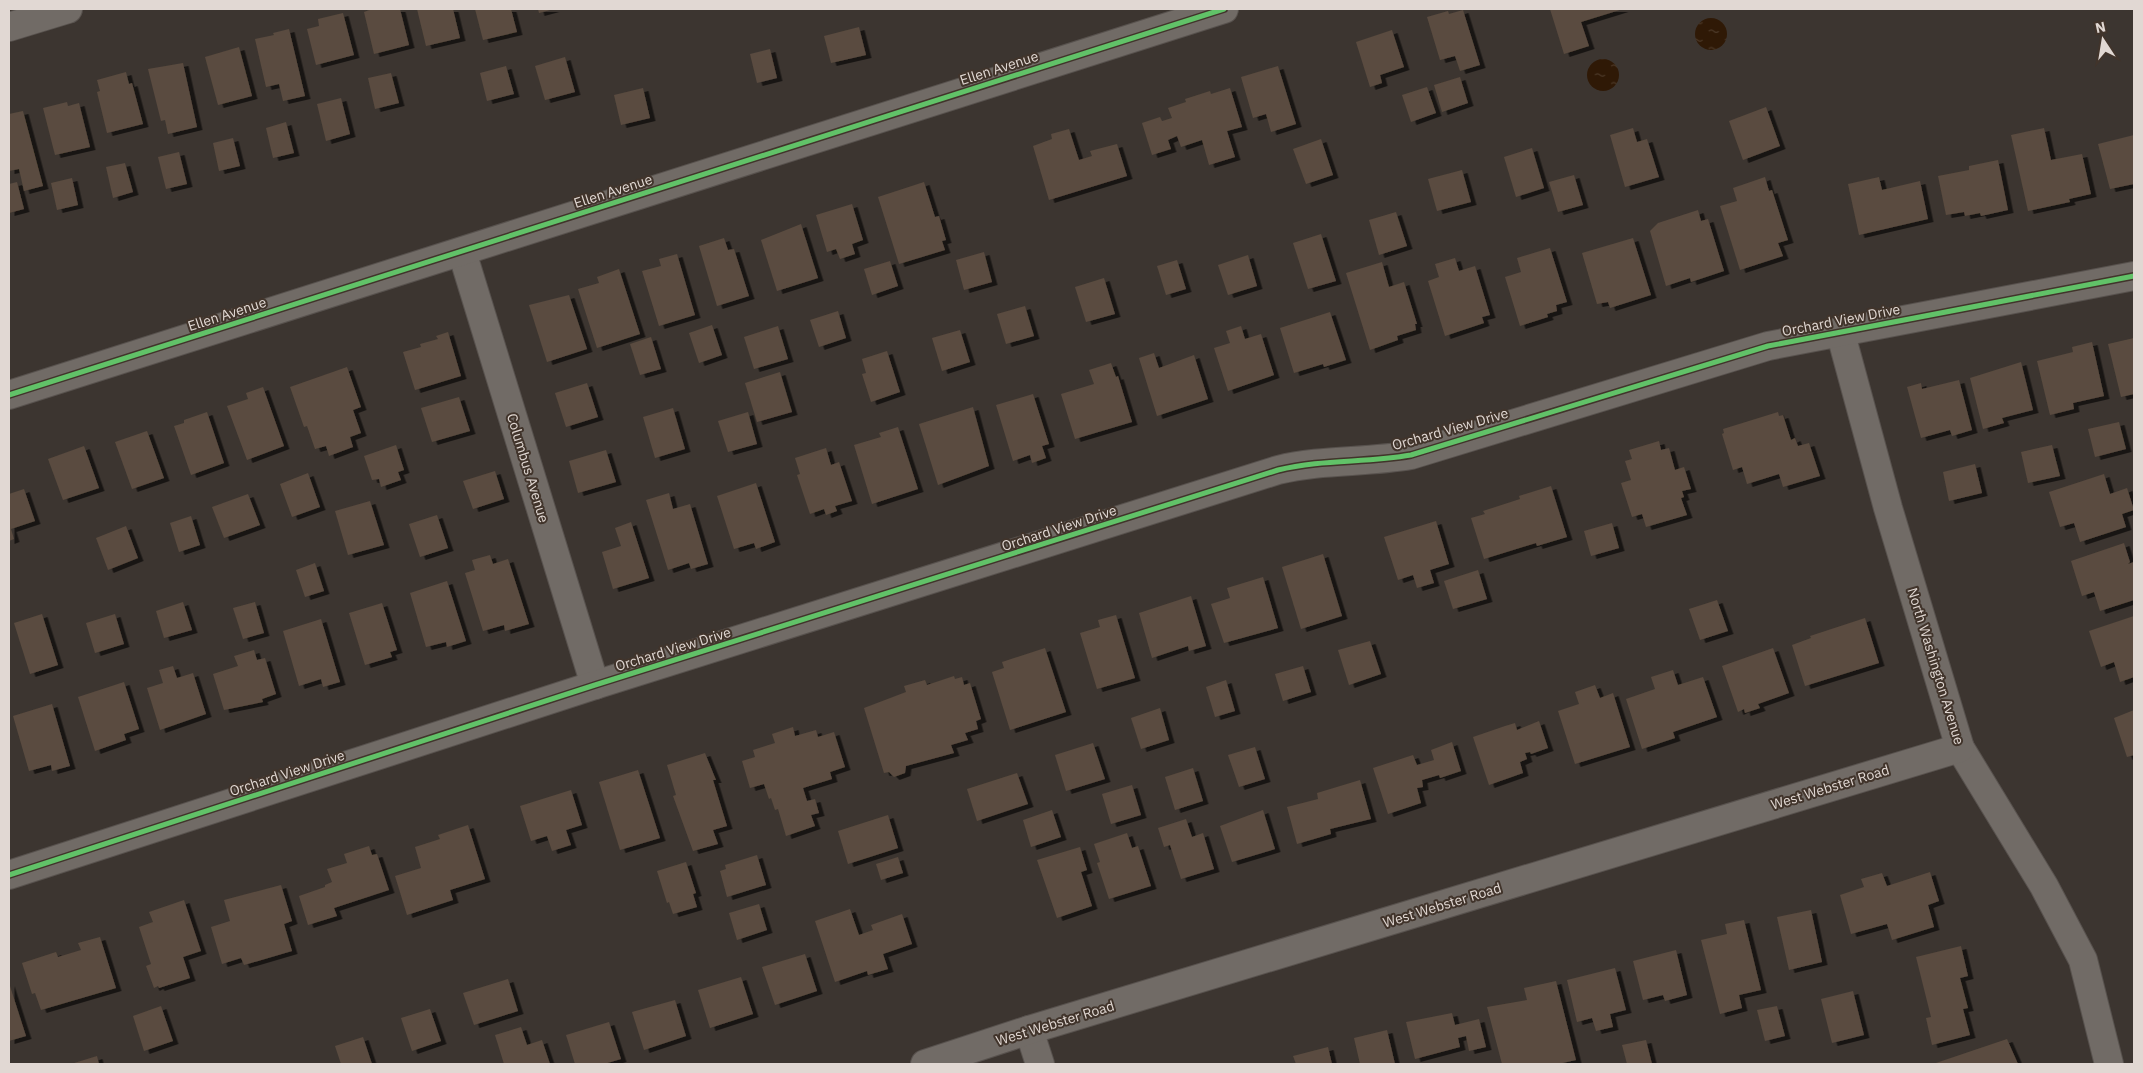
<svg xmlns="http://www.w3.org/2000/svg" width="2143" height="1073" font-family="'IBM Plex Sans',sans-serif">
<defs>
<pattern id="water-ripples" width="26" height="14" patternUnits="userSpaceOnUse" patternTransform="scale(1.25)"><rect width="26" height="14" fill="#2f1906"/><path d="M2 4q2-2 4 0t4 0M15 11q2-2 4 0t4 0" fill="none" stroke="#4d3a29"/></pattern>
<filter id="shadow"><feDropShadow dx="5.5" dy="3" stdDeviation="0" flood-color="#0009"/></filter>
</defs>
<rect width="100%" height="100%" fill="#3c3530"/>
<g fill="url(#water-ripples)">
<circle cx="1711" cy="34" r="16"/>
<circle cx="1603" cy="75" r="16"/>
</g>
<g fill="#5a4b3f" filter="url(#shadow)">
<polygon points="372,9 400,9 409,45 374,54 364,12"/>
<polygon points="417,9 453,9 460,38 426,46"/>
<polygon points="475,9 511,9 517,32 483,40"/>
<polygon points="538,9 554,9 539,13"/>
<polygon points="1550,9 1623,9 1581,22 1589,46 1564,54"/>
<polygon points="1463,10 1480,65 1460,71 1455,56 1440,60 1427,17 1448,11 1449,14"/>
<polygon points="343,13 354,55 316,65 307,29 319,26 318,19"/>
<polygon points="859,27 866,55 831,63 824,36"/>
<polygon points="289,29 305,96 283,101 279,84 266,87 255,39 274,35 273,33"/>
<polygon points="1392,30 1404,67 1380,75 1382,83 1370,87 1356,42"/>
<polygon points="239,47 252,96 218,105 205,57"/>
<polygon points="770,49 777,78 757,83 750,54"/>
<polygon points="565,57 575,92 545,100 535,66"/>
<polygon points="183,63 197,127 168,134 165,120 161,121 148,69"/>
<polygon points="506,66 514,94 487,101 480,73"/>
<polygon points="1278,66 1296,124 1271,132 1266,114 1253,118 1241,77"/>
<polygon points="126,72 129,84 132,83 143,124 107,133 97,92 100,91 97,80"/>
<polygon points="391,73 399,103 375,109 368,78"/>
<polygon points="1460,77 1468,103 1442,112 1434,85"/>
<polygon points="1427,87 1436,113 1411,122 1402,95"/>
<polygon points="643,88 650,118 621,125 614,95"/>
<polygon points="1230,88 1242,127 1227,131 1235,157 1209,165 1202,140 1181,147 1177,136 1168,140 1171,149 1152,155 1142,123 1160,117 1162,121 1172,118 1168,108 1186,102 1185,99 1210,91 1211,94"/>
<polygon points="341,98 350,134 326,141 317,104"/>
<polygon points="67,102 68,106 79,103 90,147 55,155 43,108"/>
<polygon points="1766,107 1780,146 1743,160 1729,121"/>
<polygon points="23,111 43,186 24,191 19,169 9,171 9,114"/>
<polygon points="286,122 294,153 273,158 266,128"/>
<polygon points="1633,128 1637,142 1647,139 1659,177 1625,187 1610,135"/>
<polygon points="2044,128 2051,160 2082,154 2091,194 2069,199 2070,202 2028,211 2011,135"/>
<polygon points="1069,129 1079,160 1092,156 1090,151 1117,144 1127,176 1049,200 1033,146 1052,139 1051,134"/>
<polygon points="2134,135 2134,184 2110,189 2098,144"/>
<polygon points="233,138 240,166 219,171 213,143"/>
<polygon points="1321,139 1333,175 1306,184 1293,149"/>
<polygon points="1532,148 1544,188 1516,197 1504,157"/>
<polygon points="179,152 187,184 166,189 158,157"/>
<polygon points="1998,160 2008,210 1981,216 1980,213 1965,216 1964,212 1946,215 1938,176 1969,170 1969,166"/>
<polygon points="125,163 133,192 113,198 106,167"/>
<polygon points="1462,170 1471,202 1437,211 1428,179"/>
<polygon points="1574,175 1583,205 1558,212 1549,182"/>
<polygon points="1765,177 1769,191 1772,190 1788,240 1778,243 1783,256 1740,270 1720,206 1737,201 1733,188"/>
<polygon points="1879,177 1882,190 1920,181 1928,219 1859,235 1848,184"/>
<polygon points="72,178 78,205 57,210 51,183"/>
<polygon points="17,182 24,209 9,213 9,184"/>
<polygon points="924,182 935,217 939,216 946,240 942,241 945,250 899,264 878,197"/>
<polygon points="852,204 863,240 852,244 855,254 840,259 836,249 827,252 816,215"/>
<polygon points="1698,210 1701,221 1708,219 1724,271 1691,282 1690,278 1666,286 1650,231 1658,223"/>
<polygon points="1396,212 1407,246 1379,255 1369,220"/>
<polygon points="801,224 818,278 777,291 761,240"/>
<polygon points="1321,234 1336,281 1308,289 1293,243"/>
<polygon points="724,238 728,250 734,249 749,296 717,306 699,246"/>
<polygon points="1633,238 1651,295 1610,308 1608,302 1597,304 1582,253"/>
<polygon points="1550,248 1567,302 1556,305 1557,311 1547,314 1548,317 1520,326 1505,277 1521,272 1517,258"/>
<polygon points="984,252 992,282 964,290 956,260"/>
<polygon points="677,254 695,315 659,326 642,271 661,266 659,259"/>
<polygon points="1248,255 1257,286 1228,295 1218,265"/>
<polygon points="1455,258 1459,271 1475,266 1490,315 1482,317 1484,323 1445,336 1428,281 1439,277 1435,264"/>
<polygon points="1177,260 1186,289 1166,295 1157,266"/>
<polygon points="890,261 898,286 872,295 864,269"/>
<polygon points="1382,262 1389,287 1404,282 1417,324 1415,324 1416,330 1397,336 1398,340 1370,350 1346,273"/>
<polygon points="619,269 640,334 597,348 578,289 599,283 597,277"/>
<polygon points="1104,278 1115,314 1086,322 1075,287"/>
<polygon points="569,295 587,349 547,362 529,305"/>
<polygon points="1025,306 1034,336 1006,344 997,314"/>
<polygon points="838,311 846,338 819,347 810,320"/>
<polygon points="1330,312 1346,360 1324,367 1323,364 1294,373 1280,328"/>
<polygon points="712,325 722,355 699,363 689,333"/>
<polygon points="778,326 788,359 754,369 744,337"/>
<polygon points="1241,326 1245,339 1261,334 1274,375 1228,391 1214,348 1230,343 1226,331"/>
<polygon points="960,330 970,362 942,371 932,338"/>
<polygon points="448,332 461,376 415,390 403,352 421,347 420,344 438,339 436,336"/>
<polygon points="651,337 661,369 640,375 630,344"/>
<polygon points="2134,338 2134,394 2121,397 2108,344"/>
<polygon points="2092,342 2104,396 2073,403 2074,409 2050,415 2037,361 2073,352 2072,347"/>
<polygon points="887,351 900,392 871,402 862,374 866,373 862,359"/>
<polygon points="1154,353 1159,368 1194,355 1208,399 1157,416 1139,358"/>
<polygon points="2021,362 2033,410 2002,418 2004,423 1983,429 1970,378"/>
<polygon points="1111,363 1116,377 1118,376 1132,422 1075,439 1061,394 1094,384 1089,370"/>
<polygon points="347,367 361,407 353,410 361,433 350,437 353,447 329,456 326,446 315,449 307,426 304,427 290,387"/>
<polygon points="780,372 792,412 757,422 745,383"/>
<polygon points="1959,380 1972,430 1952,436 1950,430 1921,438 1907,387 1921,383 1922,389"/>
<polygon points="587,383 598,417 566,427 555,393"/>
<polygon points="263,387 284,446 247,460 227,406 248,399 246,393"/>
<polygon points="1033,394 1049,444 1042,446 1046,458 1032,463 1030,455 1013,461 996,405"/>
<polygon points="459,397 470,431 432,442 421,408"/>
<polygon points="973,407 989,466 938,485 919,424"/>
<polygon points="673,408 685,449 655,458 643,417"/>
<polygon points="207,412 224,463 191,475 174,426 184,423 184,420"/>
<polygon points="748,412 757,444 728,452 718,421"/>
<polygon points="1778,412 1779,416 1783,415 1791,440 1795,438 1798,446 1809,443 1820,476 1783,487 1779,474 1747,484 1742,467 1733,470 1722,434 1724,433 1723,429"/>
<polygon points="2119,422 2126,449 2095,457 2088,429"/>
<polygon points="898,427 918,489 872,504 854,445 881,437 879,433"/>
<polygon points="147,431 164,478 132,489 115,442"/>
<polygon points="1659,441 1661,450 1669,448 1675,470 1684,467 1691,489 1682,491 1684,497 1681,498 1687,515 1646,527 1642,514 1632,517 1621,483 1631,480 1625,461 1632,459 1629,450"/>
<polygon points="396,445 404,470 398,472 401,480 381,487 379,479 372,480 364,456"/>
<polygon points="2052,445 2060,476 2028,483 2021,452"/>
<polygon points="84,446 99,488 63,500 48,459"/>
<polygon points="826,448 831,465 839,462 852,501 835,506 837,511 826,515 824,509 810,514 797,475 800,474 795,458"/>
<polygon points="606,450 616,482 578,493 569,461"/>
<polygon points="1975,464 1982,493 1949,501 1943,472"/>
<polygon points="495,471 504,499 473,509 463,481"/>
<polygon points="308,473 320,507 292,517 280,484"/>
<polygon points="2104,474 2110,494 2127,488 2134,510 2122,514 2126,527 2080,542 2074,523 2060,527 2049,492"/>
<polygon points="756,483 775,542 756,549 754,543 734,549 717,496"/>
<polygon points="1551,486 1567,537 1537,546 1536,543 1484,559 1471,518 1485,514 1483,511 1520,499 1519,496"/>
<polygon points="24,489 35,521 11,529 14,539 9,541 9,494"/>
<polygon points="669,493 673,509 690,504 708,564 691,569 689,563 668,570 646,500"/>
<polygon points="248,494 260,525 224,538 212,507"/>
<polygon points="370,501 384,545 348,555 335,511"/>
<polygon points="437,515 448,548 420,557 409,524"/>
<polygon points="191,516 200,545 179,552 170,523"/>
<polygon points="1436,521 1449,564 1430,570 1434,583 1417,588 1413,575 1398,580 1384,537"/>
<polygon points="631,522 649,578 613,589 602,552 621,546 615,528"/>
<polygon points="1612,523 1619,548 1591,556 1584,531"/>
<polygon points="126,526 138,558 108,570 96,538"/>
<polygon points="2124,543 2130,562 2128,564 2134,562 2134,600 2100,611 2094,592 2082,596 2071,561"/>
<polygon points="1323,554 1342,616 1301,629 1282,567"/>
<polygon points="490,555 493,564 508,559 529,624 505,631 504,625 483,631 465,573 475,570 472,560"/>
<polygon points="315,563 324,591 305,597 296,570"/>
<polygon points="1478,570 1487,599 1453,609 1444,581"/>
<polygon points="1263,577 1278,628 1224,643 1211,604 1230,598 1227,588"/>
<polygon points="447,581 466,641 447,647 446,642 426,647 410,593"/>
<polygon points="1191,596 1206,646 1189,651 1188,646 1152,658 1139,613"/>
<polygon points="1717,600 1728,631 1700,640 1689,609"/>
<polygon points="183,602 192,630 164,638 156,611"/>
<polygon points="255,602 264,633 243,639 233,608"/>
<polygon points="382,603 397,650 390,652 392,657 365,665 349,613"/>
<polygon points="42,614 58,665 30,674 14,623"/>
<polygon points="115,614 124,644 95,653 86,623"/>
<polygon points="1116,615 1135,678 1097,689 1080,633 1100,627 1098,620"/>
<polygon points="2134,616 2134,677 2120,682 2114,662 2101,667 2089,631"/>
<polygon points="1865,618 1879,663 1805,686 1792,645 1811,638 1810,636"/>
<polygon points="321,619 340,682 323,687 321,679 299,686 283,631"/>
<polygon points="1370,641 1381,674 1349,685 1338,650"/>
<polygon points="1045,648 1066,712 1010,730 992,672 1004,668 1002,662"/>
<polygon points="1773,648 1789,693 1758,704 1760,708 1745,713 1744,709 1738,712 1722,666"/>
<polygon points="254,650 257,660 265,658 276,694 262,699 263,702 224,710 213,674 238,666 234,656"/>
<polygon points="173,666 177,678 193,673 206,714 160,730 147,688 163,683 159,670"/>
<polygon points="1303,666 1311,692 1283,701 1275,674"/>
<polygon points="1673,670 1678,685 1703,677 1717,717 1673,732 1675,738 1642,749 1626,699 1655,689 1651,677"/>
<polygon points="954,676 955,679 962,677 964,685 970,683 981,719 976,721 978,729 965,733 968,740 951,745 954,753 906,766 905,773 894,777 889,772 884,773 864,708 906,692 904,686 925,680 927,685"/>
<polygon points="1226,680 1235,711 1215,717 1206,687"/>
<polygon points="124,682 139,729 124,734 126,740 95,751 78,697"/>
<polygon points="1595,685 1600,698 1613,693 1630,747 1575,764 1558,711 1579,704 1575,692"/>
<polygon points="52,704 70,766 52,771 51,765 29,771 13,716"/>
<polygon points="1160,708 1169,740 1141,749 1131,718"/>
<polygon points="2134,710 2134,755 2127,757 2114,718"/>
<polygon points="1539,721 1548,748 1531,754 1530,752 1525,753 1527,759 1520,762 1523,773 1489,785 1473,737 1505,726 1515,723 1517,730"/>
<polygon points="793,727 795,736 816,730 818,737 834,732 845,767 830,772 832,779 803,788 807,801 815,799 819,813 811,815 815,826 786,836 778,809 775,810 771,798 769,799 764,784 750,788 742,761 755,757 753,750 775,743 772,734"/>
<polygon points="1452,742 1461,771 1440,778 1439,775 1422,780 1423,787 1417,788 1421,803 1388,814 1373,768 1413,755 1417,765 1434,760 1431,750"/>
<polygon points="1093,743 1105,779 1066,791 1055,755"/>
<polygon points="1255,747 1265,779 1239,787 1228,755"/>
<polygon points="705,753 716,780 713,780 727,826 713,830 718,844 693,851 673,796 676,795 667,765"/>
<polygon points="1193,768 1203,801 1175,810 1165,777"/>
<polygon points="638,770 660,838 620,850 599,782"/>
<polygon points="1017,773 1028,804 977,821 967,789"/>
<polygon points="1360,780 1371,819 1330,829 1331,834 1297,844 1287,807 1318,799 1317,793"/>
<polygon points="1132,785 1141,815 1111,824 1102,794"/>
<polygon points="571,790 582,825 566,830 571,845 552,851 547,836 531,841 520,806"/>
<polygon points="1052,810 1061,837 1031,847 1023,820"/>
<polygon points="1263,810 1275,849 1232,862 1220,826"/>
<polygon points="888,815 898,848 848,864 838,831"/>
<polygon points="1186,819 1192,837 1203,833 1214,869 1181,879 1170,845 1164,847 1158,828"/>
<polygon points="468,825 485,879 450,890 453,900 407,915 395,876 421,868 415,847 440,839 438,835"/>
<polygon points="1127,833 1132,848 1138,846 1151,886 1109,899 1097,863 1100,862 1094,844"/>
<polygon points="369,846 372,855 377,854 389,890 334,908 337,916 308,925 299,896 325,887 325,885 332,882 327,869 347,863 344,854"/>
<polygon points="1080,847 1087,870 1081,872 1092,906 1057,918 1037,860"/>
<polygon points="757,855 766,885 727,897 720,871 726,869 725,865"/>
<polygon points="898,857 903,873 881,880 876,864"/>
<polygon points="686,862 696,893 693,894 697,907 673,914 669,902 667,903 657,871"/>
<polygon points="1930,872 1939,901 1928,905 1934,927 1892,940 1887,924 1851,934 1840,895 1864,887 1861,879 1882,873 1887,886"/>
<polygon points="281,885 292,921 284,924 292,951 244,965 241,958 222,964 211,927 230,921 224,900"/>
<polygon points="184,900 201,951 183,957 190,978 159,988 158,986 154,988 146,966 151,964 139,927 153,922 149,912"/>
<polygon points="759,904 767,930 737,940 729,913"/>
<polygon points="850,909 859,935 873,930 871,925 902,914 912,944 883,954 888,969 868,975 867,971 835,982 815,921"/>
<polygon points="1811,910 1822,962 1789,970 1777,917"/>
<polygon points="1744,920 1761,990 1739,995 1742,1008 1720,1014 1701,940 1727,934 1725,924"/>
<polygon points="100,937 116,988 41,1010 35,993 32,994 22,963 56,952 58,957 81,950 78,943"/>
<polygon points="1961,946 1968,976 1960,978 1968,1008 1963,1009 1970,1035 1932,1045 1926,1018 1931,1017 1916,957"/>
<polygon points="1676,950 1687,995 1665,1001 1663,995 1643,1000 1633,961"/>
<polygon points="805,954 817,991 775,1005 762,967"/>
<polygon points="1615,968 1626,1010 1610,1014 1613,1027 1596,1031 1592,1018 1577,1022 1567,980"/>
<polygon points="741,977 753,1014 710,1028 698,990"/>
<polygon points="508,979 518,1011 474,1025 463,993"/>
<polygon points="1556,981 1576,1060 1558,1064 1502,1064 1487,1007 1527,1000 1524,988"/>
<polygon points="9,983 26,1036 9,1041"/>
<polygon points="1853,991 1864,1035 1832,1043 1821,999"/>
<polygon points="675,1000 686,1036 644,1050 632,1012"/>
<polygon points="161,1006 173,1041 144,1051 133,1016"/>
<polygon points="1777,1006 1785,1036 1765,1041 1757,1010"/>
<polygon points="430,1009 441,1041 412,1051 401,1018"/>
<polygon points="1452,1013 1455,1025 1479,1019 1486,1047 1469,1051 1466,1036 1458,1038 1460,1047 1415,1059 1406,1022"/>
<polygon points="609,1022 621,1059 604,1064 575,1064 566,1035"/>
<polygon points="521,1027 527,1045 542,1040 550,1064 504,1064 495,1035"/>
<polygon points="1387,1030 1395,1064 1360,1064 1354,1038"/>
<polygon points="363,1037 372,1064 341,1064 335,1046"/>
<polygon points="2007,1039 2018,1064 1933,1064"/>
<polygon points="1646,1040 1652,1064 1627,1064 1622,1045"/>
<polygon points="1328,1047 1332,1064 1296,1064 1293,1056"/>
<polygon points="97,1056 99,1064 71,1064"/>
</g>
<g fill="none" stroke-linecap="round" stroke-linejoin="round">
<g stroke="#58524e" stroke-width="30">
<g id="minor">
<polyline points="9,27 68,9"/>
<polyline points="462,252 595,685"/>
<polyline points="1840,331 1888,508 1960,748 2044,886 2083,960 2109,1064"/>
<polyline points="9,395 1224,9"/>
<path d="M9 875 595 685 1278 470C1322 459 1366 463 1411 455L1768 346 2134 276"/>
<polyline points="1029,1030 1040,1064"/>
<polyline points="925,1064 1029,1030 1960,748"/>
</g>
</g>
<use href="#minor" stroke="#716b66" stroke-width="28"/>
<g stroke="#41342b" stroke-width="8">
<g id="cycleway">
<polyline points="9,395 1224,9"/>
<path d="M9 875 595 685 1278 470C1322 459 1366 463 1411 455L1768 346 2134 276"/>
</g>
</g>
<use href="#cycleway" stroke="#61c268" stroke-width="5"/>
</g>
<g text-anchor="middle" stroke-width="4" stroke-linejoin="round" paint-order="stroke">
<g font-size="14" fill="#e1d8d3" stroke="#41342b">
<text transform="translate(999 68) rotate(-18)" y="5">Ellen Avenue</text>
<text transform="translate(613 191) rotate(-18)" y="5">Ellen Avenue</text>
<text transform="translate(227 314) rotate(-18)" y="5">Ellen Avenue</text>
<text transform="translate(1841 320) rotate(-11)" y="5">Orchard View Drive</text>
<text transform="translate(1450 429) rotate(-16)" y="5">Orchard View Drive</text>
<text transform="translate(528 468) rotate(73)" y="5">Columbus Avenue</text>
<text transform="translate(1059 528) rotate(-18)" y="5">Orchard View Drive</text>
<text transform="translate(673 649) rotate(-17)" y="5">Orchard View Drive</text>
<text transform="translate(1936 666) rotate(73)" y="5">North Washington Avenue</text>
<text transform="translate(287 773) rotate(-18)" y="5">Orchard View Drive</text>
<text transform="translate(1830 787) rotate(-17)" y="5">West Webster Road</text>
<text transform="translate(1442 905) rotate(-17)" y="5">West Webster Road</text>
<text transform="translate(1055 1023) rotate(-17)" y="5">West Webster Road</text>
</g>
</g>
<rect width="2143" height="1073" fill="none" stroke="#e1d8d3" stroke-width="20"/>
<g transform="translate(2103 40) rotate(348)" stroke="#41342b" stroke-width="4" paint-order="stroke">
<path d="M0-4L9 19L0 12L-9 19Z" fill="#e1d8d3"/>
<text y="-8" font-size="14" font-weight="bold" text-anchor="middle" fill="#e1d8d3">N</text>
</g>
</svg>
